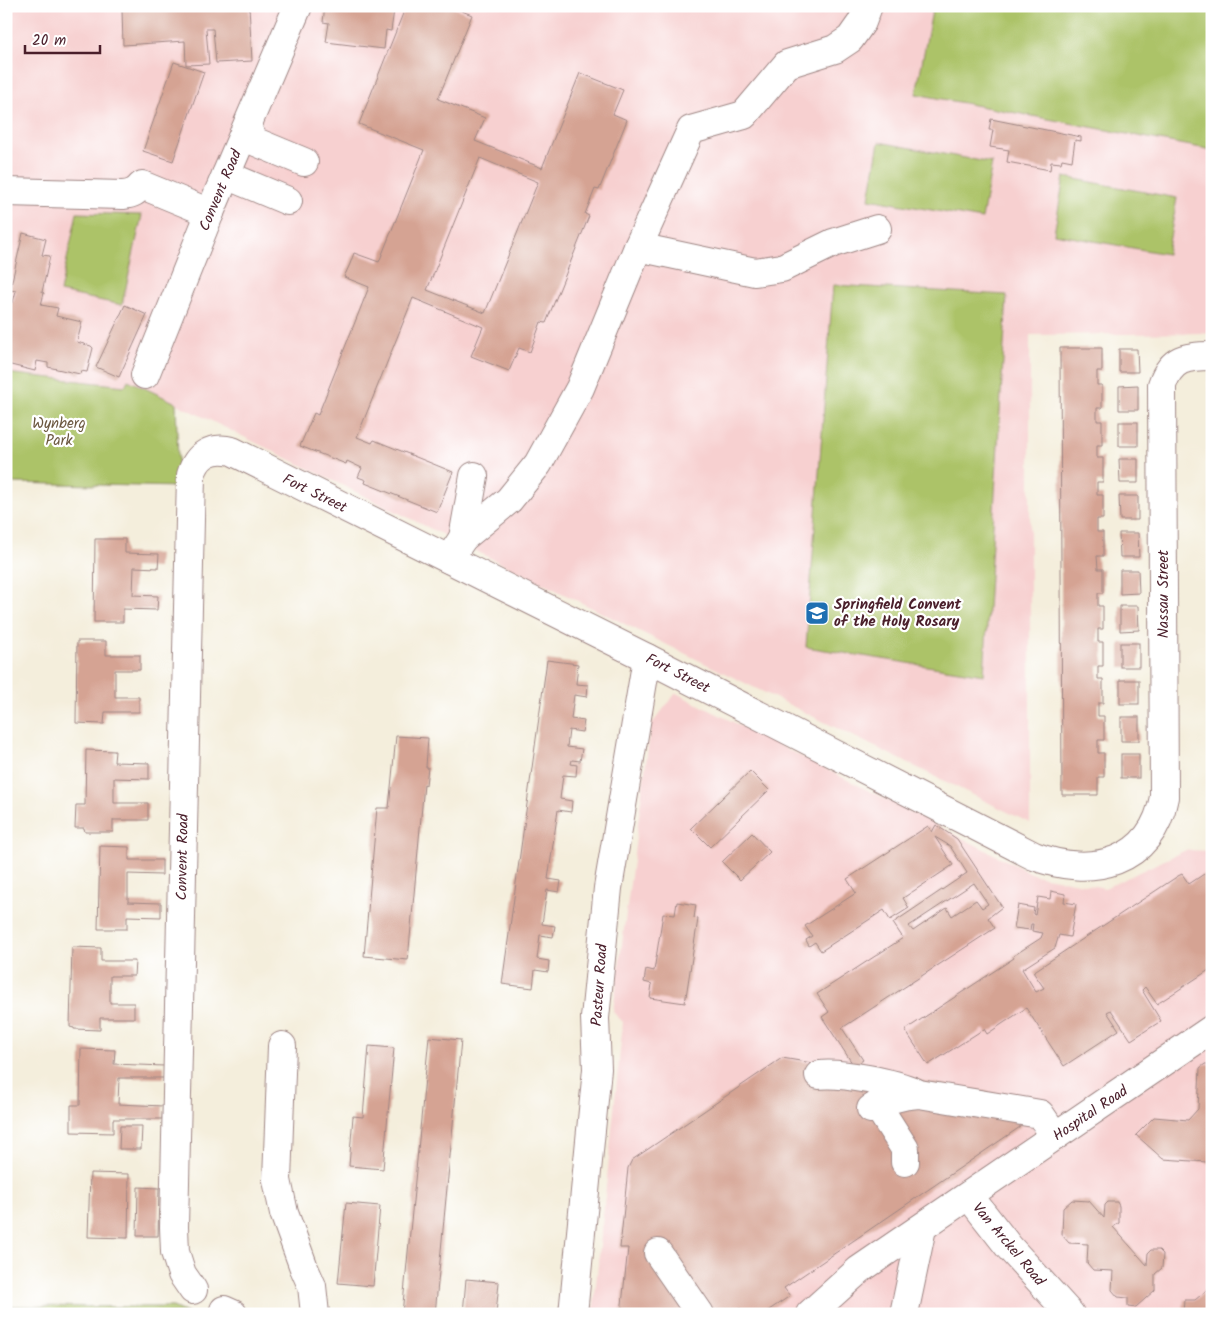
<svg xmlns="http://www.w3.org/2000/svg" width="1218" height="1320" font-family="Kalam,sans-serif">
<rect width="100%" height="100%" fill="#fff"/>
<filter id="ink" filterUnits="userSpaceOnUse"><feTurbulence type="fractalNoise" baseFrequency=".02" numOctaves="2"/><feDisplacementMap in="SourceGraphic" scale="10" xChannelSelector="R" yChannelSelector="G"/><feConvolveMatrix kernelMatrix="1 2 1 2 8 2 1 2 1" color-interpolation-filters="sRGB"/></filter>
<filter id="wash" filterUnits="userSpaceOnUse"><feTurbulence type="fractalNoise" baseFrequency=".0096" numOctaves="4" result="noise"/><feDisplacementMap in="SourceGraphic" scale="20" xChannelSelector="R" yChannelSelector="G"/><feGaussianBlur stdDeviation="1.12" result="paint"/><feColorMatrix in="noise" values="0 0 0 0 0 0 0 0 0 0 0 0 0 0 0 0 0 1.4 0 .05"/><feComposite in="paint" operator="in"/></filter>
<g filter="url(#wash)">
<rect width="100%" height="100%" fill="#f4eedc"/>
<g fill="#f7d0d0">
<polygon points="6,6 1212,6 1212,333 1030,335 1030,823 128,380 125,386 6,373"/>
<polygon points="676,693 1035,875 1105,888 1186,850 1212,851 1212,1314 593,1314 623,1022 613,1012 651,725"/>
</g>
<g fill="#acc368" stroke="#7b714a">
<polygon points="933,6 1212,6 1212,150 916,94"/>
<polygon points="879,142 992,163 982,219 869,199"/>
<polygon points="1064,177 1177,198 1167,254 1054,234"/>
<polygon points="77,213 142,215 122,305 60,292"/>
<polygon points="833,285 1007,295 984,675 806,647"/>
<polygon points="6,373 125,386 128,380 176,403 179,487 12,483 6,513"/>
<polygon points="6,1306 173,1307 189,1314 6,1314"/>
</g>
<g id="blocks">
<g fill="#d5a393" fill-rule="evenodd">
<polygon points="181,6 249,6 252,61 216,63 213,29 206,29 209,64 186,65 185,41 123,45 122,9"/>
<polygon points="325,6 390,6 390,10 394,10 391,31 386,30 384,49 326,42 329,23 323,22"/>
<path d="M406 6H449L472 15 438 99 485 118 475 141 542 168 580 73 623 90 613 114 627 120 599 190 595 189 585 214 589 216 546 323 541 322 530 352 519 348 509 371 471 356 483 327 413 298 357 437 372 443 374 440 453 472 437 512 365 483 366 480 358 477 362 468 347 461 346 464 300 446 314 413 318 415 369 287 344 277 350 264 354 253 379 262 424 150 359 124ZM480 158 538 182 485 313 427 290Z"/>
<polygon points="174,62 204,72 173,161 143,151"/>
<polygon points="991,119 1081,137 1081,141 1075,140 1072,161 1062,159 1061,163 1051,162 1050,170 1007,162 1009,150 990,147 993,130 989,130"/>
<polygon points="23,233 46,239 42,255 50,256 42,292 44,293 41,305 58,308 56,316 82,322 77,342 91,346 93,348 87,372 81,371 80,374 48,367 48,363 37,361 35,371 7,364 9,354 6,354 6,324 11,302 13,302 16,291 10,290"/>
<polygon points="125,305 147,315 119,377 96,367"/>
<polygon points="1060,348 1102,348 1102,371 1097,371 1097,385 1102,385 1102,408 1097,408 1097,421 1102,421 1102,445 1097,445 1097,458 1103,458 1103,482 1097,482 1097,495 1103,495 1103,519 1097,519 1097,532 1103,532 1103,556 1097,556 1098,569 1103,569 1103,593 1098,593 1098,606 1103,606 1103,629 1098,629 1098,642 1103,642 1103,666 1098,666 1098,679 1103,679 1103,703 1098,703 1098,716 1104,716 1104,740 1098,740 1098,753 1104,753 1104,777 1098,777 1098,795 1062,795"/>
<polygon points="1119,349 1137,349 1138,372 1119,372"/>
<polygon points="1138,385 1138,410 1119,410 1119,386"/>
<rect x="1119" y="422" width="19" height="24"/>
<polygon points="1119,459 1138,459 1138,483 1120,483"/>
<polygon points="1119,496 1138,496 1138,520 1120,520"/>
<polygon points="1119,533 1138,533 1139,557 1120,557"/>
<polygon points="95,539 125,539 125,553 159,554 158,568 134,567 133,595 158,596 157,610 123,609 123,622 94,622"/>
<polygon points="1120,570 1138,570 1139,593 1120,594"/>
<polygon points="1120,606 1138,606 1139,630 1120,631"/>
<polygon points="77,641 106,641 106,655 140,655 140,670 115,670 115,697 139,697 139,712 105,712 104,724 76,723"/>
<rect x="1120" y="643" width="19" height="24"/>
<polygon points="547,660 578,664 576,684 588,685 587,697 574,695 571,719 584,721 582,732 569,730 567,747 582,749 580,761 572,760 571,764 577,765 576,776 563,775 560,799 572,801 571,812 558,810 548,879 561,881 559,892 547,890 542,924 555,926 553,937 540,935 537,959 549,961 548,972 535,970 533,988 502,984"/>
<rect x="1120" y="680" width="19" height="24"/>
<rect x="1121" y="717" width="18" height="24"/>
<polygon points="396,736 428,738 426,767 428,767 426,785 424,784 408,960 364,956 377,808 389,808"/>
<polygon points="86,750 115,751 114,762 149,763 149,779 114,778 114,803 148,803 148,820 113,820 113,832 85,832 84,828 75,828 76,805 85,805"/>
<rect x="1121" y="754" width="18" height="24"/>
<polygon points="750,771 769,790 710,847 691,828"/>
<path d="M936 825 957 839 1002 907 988 918 995 928 842 1028 863 1060 854 1066 822 1017 829 1012 817 994 903 938 893 923 967 873 950 846 935 837 953 865 903 898 909 908 890 920 884 910 821 951 815 942 809 946 806 940 812 936 805 926 856 893 847 879 928 826 932 832ZM974 883 988 904 982 908 976 900 952 916 947 908 913 931 909 926Z"/>
<polygon points="752,833 770,852 740,880 722,862"/>
<polygon points="100,846 129,847 129,860 162,860 162,875 128,874 128,902 161,903 161,917 127,916 127,929 98,929"/>
<polygon points="1210,870 1212,873 1212,968 1157,1004 1145,987 1142,990 1161,1021 1131,1040 1111,1010 1107,1012 1119,1030 1064,1066 1026,1008 987,1034 984,1029 928,1065 905,1030 1014,958 1013,956 1041,938 1043,933 1032,931 1033,924 1031,924 1030,930 1014,928 1018,905 1034,908 1033,914 1035,915 1038,897 1050,899 1051,891 1065,894 1064,902 1076,904 1070,937 1059,935 1055,948 1022,969 1036,992 1044,988 1033,972 1178,876 1182,874 1189,884"/>
<polygon points="677,902 696,905 694,918 698,919 685,1003 650,998 652,984 644,982 646,969 654,971 663,914 675,915"/>
<polygon points="72,947 101,948 101,961 135,961 134,976 110,976 110,1003 134,1003 134,1018 100,1018 100,1030 74,1029 74,1028 70,1027"/>
<polygon points="429,1037 461,1040 435,1314 402,1314"/>
<polygon points="369,1046 394,1048 383,1169 349,1166 353,1116 363,1117"/>
<polygon points="81,1049 115,1050 114,1064 164,1066 164,1078 119,1078 118,1104 163,1106 162,1119 113,1119 113,1133 71,1132 71,1105 80,1105"/>
<polygon points="782,1058 1025,1098 1020,1127 784,1288 790,1296 763,1314 744,1314 740,1308 735,1314 621,1314 628,1248 620,1248 628,1168 632,1160"/>
<polygon points="1205,1064 1212,1064 1212,1167 1207,1162 1163,1159 1136,1135 1154,1117 1188,1120 1198,1109 1200,1068"/>
<polygon points="120,1126 142,1126 141,1149 119,1149"/>
<polygon points="90,1173 129,1174 128,1238 88,1237"/>
<polygon points="138,1187 159,1188 158,1236 137,1236"/>
<polygon points="1072,1200 1089,1201 1104,1218 1105,1205 1108,1202 1117,1202 1119,1206 1119,1223 1113,1227 1147,1265 1148,1253 1151,1250 1159,1250 1163,1254 1162,1268 1155,1274 1155,1290 1136,1307 1128,1306 1128,1298 1118,1297 1112,1290 1113,1271 1093,1270 1087,1263 1088,1244 1069,1243 1062,1235 1063,1208"/>
<polygon points="346,1203 380,1206 373,1286 338,1283"/>
<polygon points="466,1279 499,1282 496,1314 463,1314"/>
<polygon points="1207,1290 1212,1290 1212,1314 1183,1314 1184,1300 1195,1300"/>
</g>
</g>
</g>
<g filter="url(#ink)">
<use href="#blocks" fill-opacity="0" stroke="#9f8684" stroke-width="1"/>
<g fill="none" stroke-linecap="round" stroke-linejoin="round">
<g stroke="#9f8684" stroke-width="30">
<g id="minor">
<polyline points="249,122 248,132 256,142 304,162"/>
<polyline points="226,175 288,201"/>
<path d="M6 192 123 195C132 194 136 192 142 185L210 213"/>
<polyline points="638,247 755,272 782,268 833,243 877,229"/>
<polyline points="145,375 211,210 298,6"/>
<polyline points="463,538 474,476"/>
<polyline points="449,559 463,538 509,500 538,464 580,388 638,247 691,130 744,115 787,64 835,49 850,39 862,22 868,6"/>
<polyline points="282,1046 277,1180 284,1213 304,1268 312,1286 315,1314"/>
<path d="M819 1075C841 1072 895 1083 915 1092"/>
<polyline points="877,1105 905,1149 905,1162"/>
<path d="M871 1109C886 1099 901 1095 919 1094L1040 1114 1055 1136"/>
<polyline points="969,1196 1009,1247 1070,1314"/>
<polyline points="658,1253 700,1314"/>
<path d="M193 1290 182 1274 175 1252 174 1227 191 475C197 455 211 446 232 451L647 658 1034 856C1091 878 1152 864 1164 797L1162 385C1171 358 1186 356 1212 356"/>
<polyline points="224,1310 233,1314"/>
<polyline points="573,1314 597,1069 595,1018 608,888 647,658"/>
<polyline points="810,1314 859,1270 1212,1029"/>
<polyline points="904,1314 922,1228"/>
</g>
</g>
<use href="#minor" stroke="#fff" stroke-width="28"/>
</g>
</g>
<defs>
<g id="school-square" transform="scale(1.25)"><rect x="-9" y="-9" width="18" height="18" rx="4" fill="#1f6fb2" stroke="#fff"/><path d="M0-5L7-2L0 1L-7-2ZM-4 1L0 2.5L4 1V4Q0 6-4 4Z" fill="#fff"/></g>
</defs>
<g fill-rule="evenodd">
<use href="#school-square" x="817" y="613"/>
</g>
<g text-anchor="middle" stroke-width="4.5" stroke-linejoin="round" paint-order="stroke">
<g font-size="15" fill="#4a1f2b" stroke="#fff">
<text transform="translate(220 190) rotate(-67)" y="5">Convent Road</text>
<text transform="translate(315 493) rotate(26)" y="5">Fort Street</text>
<text transform="translate(1163 594) rotate(-90)" y="5">Nassau Street</text>
<text transform="translate(678 673) rotate(27)" y="5">Fort Street</text>
<text transform="translate(182 857) rotate(-89)" y="5">Convent Road</text>
<text transform="translate(599 985) rotate(-86)" y="5">Pasteur Road</text>
<text transform="translate(1090 1113) rotate(-34)" y="5">Hospital Road</text>
<text transform="translate(1009 1244) rotate(50)" y="5">Van Arckel Road</text>
</g>
<g font-size="15" fill="#6c5840" stroke="#fff">
<text x="59" y="428">Wynberg<tspan x="59" dy="17">Park</tspan></text>
</g>
<g font-size="15" font-weight="bold" fill="#4a1f2b" stroke="#fff" text-anchor="start">
<text x="834" y="609">Springfield Convent<tspan x="834" dy="17">of the Holy Rosary</tspan></text>
</g>
</g>
<rect width="1218" height="1320" fill="none" stroke="#fff" stroke-width="25"/>
<path d="M25 45v8h75v-8" fill="none" stroke="#4a1f2b" stroke-width="2.5"/>
<text x="32" y="45" font-size="15" fill="#4a1f2b" stroke="#ffffff" stroke-width="4" paint-order="stroke">20 m</text>
</svg>
